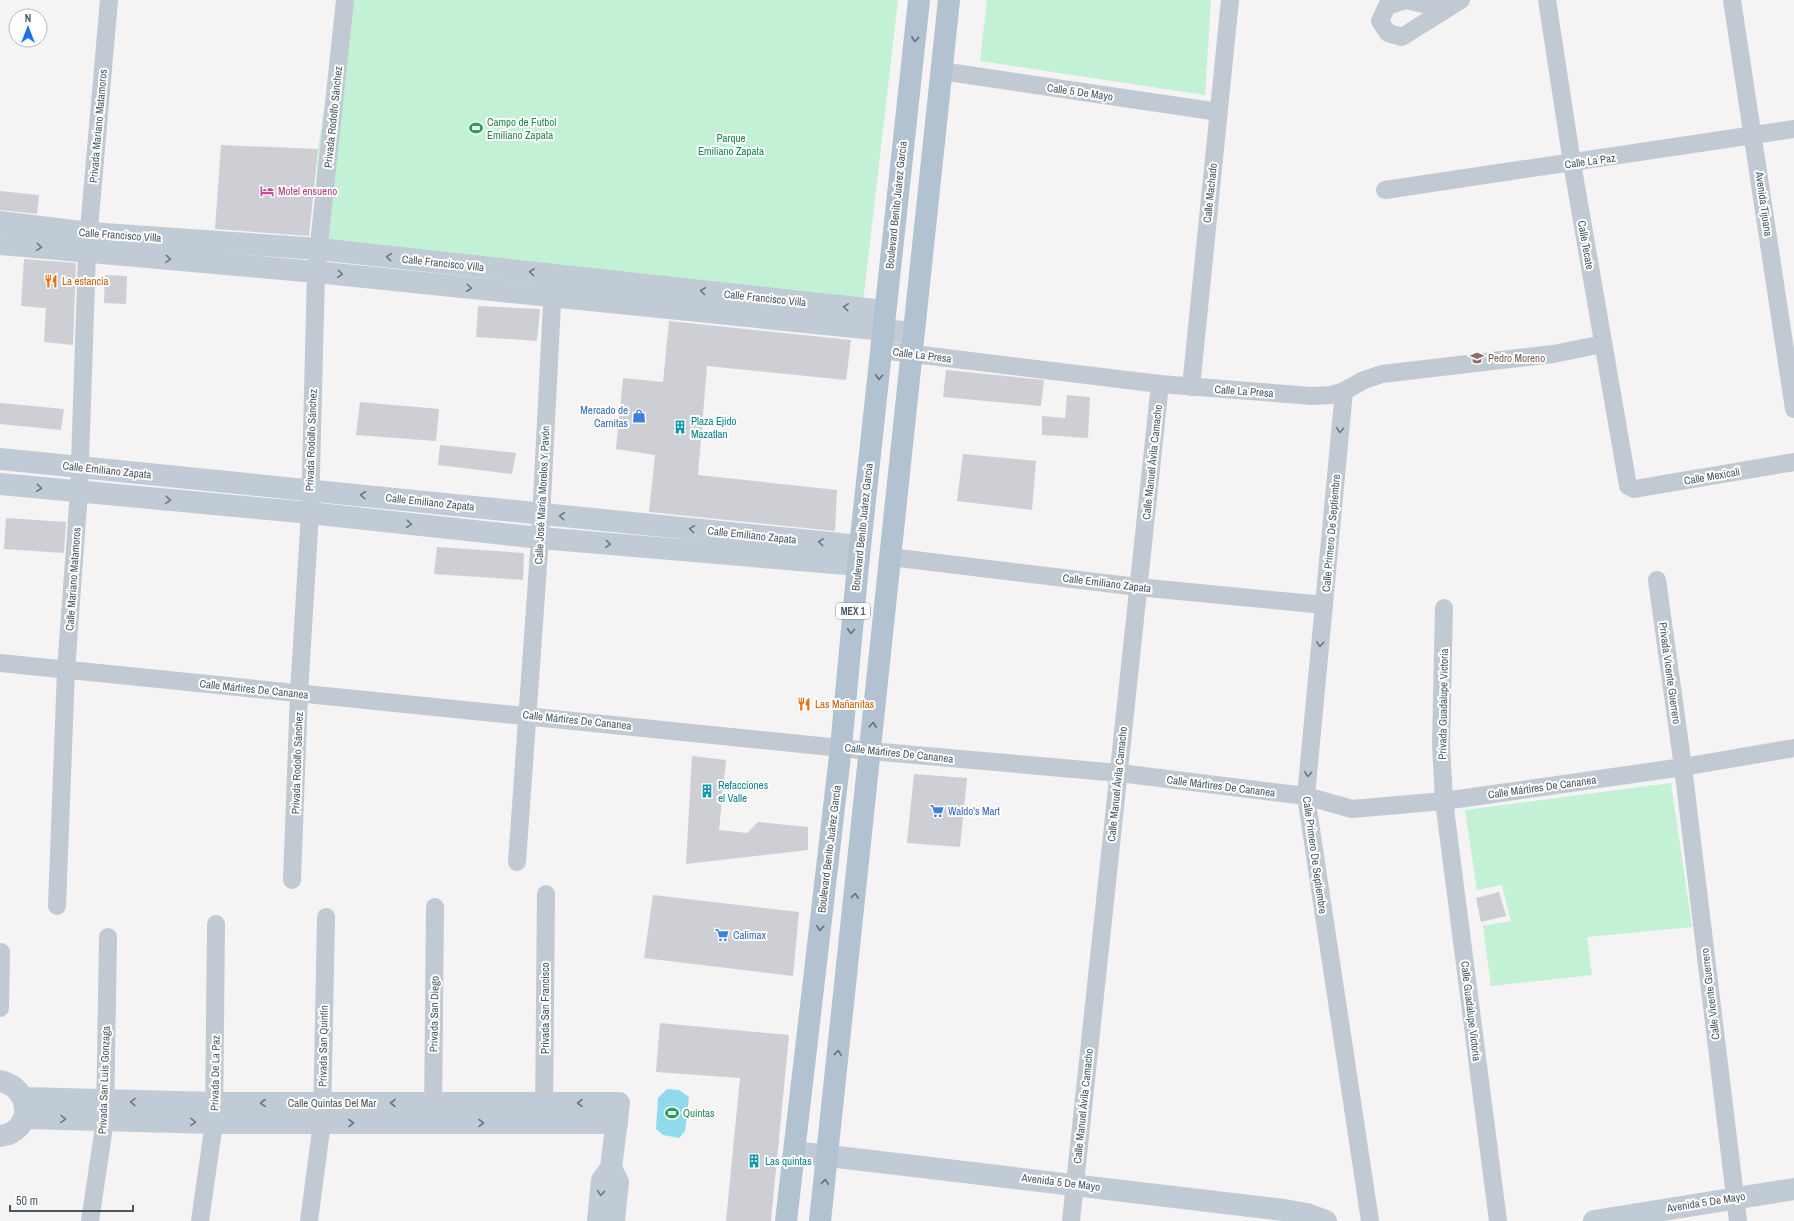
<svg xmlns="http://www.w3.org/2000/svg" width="1794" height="1221" font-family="'Archivo Narrow',sans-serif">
<rect width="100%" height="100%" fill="#f5f3f3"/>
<g fill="#c3f1d5">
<polygon points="341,0 898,0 863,302 337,250 313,233 318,149"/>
<polygon points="987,0 1211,0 1205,95 980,61"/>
<polygon points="1671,783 1692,927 1587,937 1592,975 1491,986 1483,926 1511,921 1502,885 1477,890 1465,810"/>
</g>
<polygon fill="#90daee" points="667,1089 679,1090 689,1097 685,1131 679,1138 663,1135 656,1129 658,1098"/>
<g fill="#cdcfd5">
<polygon points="221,145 318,149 309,236 215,229"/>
<polygon points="0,191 39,195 37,214 0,210"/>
<polygon points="24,259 76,263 73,345 44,342 46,308 21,306"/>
<polygon points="105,275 127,276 126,304 104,303"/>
<polygon points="478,306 540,309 537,341 476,337"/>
<polygon points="669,321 851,340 846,380 707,366 698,475 837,490 835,531 649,512 655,455 616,449 623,378 663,382"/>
<polygon points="946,370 1044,380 1041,406 943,397"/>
<polygon points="1067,395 1090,397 1088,438 1042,435 1042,416 1065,418"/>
<polygon points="360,402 439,409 436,441 356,435"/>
<polygon points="0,403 64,409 61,430 0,424"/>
<polygon points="440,445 516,453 512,474 438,465"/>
<polygon points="963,454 1036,461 1032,510 957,501"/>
<polygon points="6,518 66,522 64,553 4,549"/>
<polygon points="437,547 524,553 523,580 434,574"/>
<polygon points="692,756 726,760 719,830 747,833 758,822 808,827 808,850 686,864"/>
<polygon points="914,774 967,778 960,847 907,843"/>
<polygon points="1499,892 1506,916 1481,922 1476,898"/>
<polygon points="653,895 799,912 793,976 644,958"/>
<polygon points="660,1023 789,1035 771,1221 726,1221 740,1078 656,1072"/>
</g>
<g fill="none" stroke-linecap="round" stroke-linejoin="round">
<g stroke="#c1cad2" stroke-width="18">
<polyline points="1547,0 1572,163 1628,486 1634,489 1794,462"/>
<polyline points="1732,0 1794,409"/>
<polyline points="1444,9 1406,0 1387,6 1380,21 1388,33 1402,37 1461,0"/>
<polyline points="941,71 1219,112"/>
<polyline points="1385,190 1794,129"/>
<polyline points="881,350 1160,384 1312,396 1331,395 1344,391 1364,380 1382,374 1553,354 1603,344"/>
<polyline points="1191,387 1230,0"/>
<polyline points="1344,391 1306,796 1370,1221"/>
<polyline points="890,557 1138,587 1324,605"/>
<polyline points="1657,580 1683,767 1738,1221"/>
<polyline points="1444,608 1441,743 1444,801 1498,1221"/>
<polyline points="0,663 870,751 1119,773 1306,796 1352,809 1444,801 1683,767 1794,748"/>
<polyline points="517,862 540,538 553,284"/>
<polyline points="292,880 299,693 310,513 316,272 345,0"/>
<polyline points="57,906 66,670 79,492 87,252 109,0"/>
<polyline points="0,1008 1,952"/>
<polyline points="433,1116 435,907"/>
<polyline points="544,1116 546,894"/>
<polyline points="90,1221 105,1120 108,937"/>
<polyline points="200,1221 214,1123 216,924"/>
<polyline points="309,1221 322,1123 326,917"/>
<polyline points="1071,1221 1160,384"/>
</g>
<g stroke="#c1cbd6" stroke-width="22">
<polyline points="0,222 89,233 319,249 885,311"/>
<polyline points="0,244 316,272 913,333"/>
<polyline points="0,459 860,546"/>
<polyline points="0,484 310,513 540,538 858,565"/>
<path d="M0 1081C33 1088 34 1132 0 1136"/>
<polyline points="24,1098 215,1103 619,1103 611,1168 618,1182 614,1221"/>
<polyline points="24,1118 214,1123 617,1123"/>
<polyline points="795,1152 1284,1210 1307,1214 1326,1221"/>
<polyline points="598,1221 602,1180 611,1168"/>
<polyline points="1594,1221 1794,1189"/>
</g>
<g stroke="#b3c2d1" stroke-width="22">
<polyline points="786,1221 841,747 858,565 919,0"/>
<polyline points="820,1221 949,0"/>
</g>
</g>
<defs><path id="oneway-chevron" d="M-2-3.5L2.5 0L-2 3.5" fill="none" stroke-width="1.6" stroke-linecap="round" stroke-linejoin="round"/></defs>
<g stroke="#64717d">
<use href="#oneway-chevron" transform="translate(915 39) rotate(96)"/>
<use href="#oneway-chevron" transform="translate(879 377) rotate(94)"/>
<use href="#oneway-chevron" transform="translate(851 631) rotate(95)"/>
<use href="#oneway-chevron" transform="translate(873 725) rotate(-84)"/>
<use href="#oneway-chevron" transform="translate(855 896) rotate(-84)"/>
<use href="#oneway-chevron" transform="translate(820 928) rotate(96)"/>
<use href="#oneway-chevron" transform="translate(838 1053) rotate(-84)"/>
<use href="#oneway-chevron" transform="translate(825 1182) rotate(-84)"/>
</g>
<g stroke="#6e7984">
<use href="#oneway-chevron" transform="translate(39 247) rotate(5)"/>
<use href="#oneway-chevron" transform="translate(389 257) rotate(-174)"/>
<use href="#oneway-chevron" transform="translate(168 259) rotate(5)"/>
<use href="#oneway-chevron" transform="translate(532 272) rotate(-174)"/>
<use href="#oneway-chevron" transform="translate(340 274) rotate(6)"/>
<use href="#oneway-chevron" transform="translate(469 288) rotate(6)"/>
<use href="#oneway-chevron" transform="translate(703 291) rotate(-174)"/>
<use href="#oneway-chevron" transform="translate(846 307) rotate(-174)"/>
<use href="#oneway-chevron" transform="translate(39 488) rotate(6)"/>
<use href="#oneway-chevron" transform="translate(363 495) rotate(-174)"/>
<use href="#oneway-chevron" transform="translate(168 500) rotate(5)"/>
<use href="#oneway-chevron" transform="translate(562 516) rotate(-174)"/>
<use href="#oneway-chevron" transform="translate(409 524) rotate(6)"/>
<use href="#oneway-chevron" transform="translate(692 529) rotate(-174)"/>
<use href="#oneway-chevron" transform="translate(821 542) rotate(-174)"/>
<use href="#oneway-chevron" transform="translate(608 544) rotate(5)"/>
<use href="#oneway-chevron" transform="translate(133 1102) rotate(-179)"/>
<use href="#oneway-chevron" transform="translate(263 1103) rotate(-180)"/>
<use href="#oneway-chevron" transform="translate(393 1103) rotate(180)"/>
<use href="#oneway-chevron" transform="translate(580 1103) rotate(180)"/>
<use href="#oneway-chevron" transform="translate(63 1119) rotate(1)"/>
<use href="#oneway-chevron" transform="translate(193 1122) rotate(1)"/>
<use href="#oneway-chevron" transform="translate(351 1123)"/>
<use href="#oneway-chevron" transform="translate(481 1123)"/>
<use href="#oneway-chevron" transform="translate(601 1193) rotate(95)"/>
</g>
<g stroke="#6e7983">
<use href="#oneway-chevron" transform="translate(1340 430) rotate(95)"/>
<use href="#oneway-chevron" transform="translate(1320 644) rotate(96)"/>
<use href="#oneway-chevron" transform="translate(1308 774) rotate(96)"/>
</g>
<defs>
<g id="stadium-bare" transform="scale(1.08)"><path d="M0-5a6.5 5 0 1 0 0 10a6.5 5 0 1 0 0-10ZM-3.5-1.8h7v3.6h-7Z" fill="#2e9e5b" stroke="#fff" stroke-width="2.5" paint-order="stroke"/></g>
<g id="hotel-bare" transform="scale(1.08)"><path d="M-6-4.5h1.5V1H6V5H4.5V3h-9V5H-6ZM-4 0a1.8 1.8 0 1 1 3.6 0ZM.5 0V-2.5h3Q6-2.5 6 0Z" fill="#d1479c" stroke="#fff" stroke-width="2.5" paint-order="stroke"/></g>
<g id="restaurant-bare" transform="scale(1.08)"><path d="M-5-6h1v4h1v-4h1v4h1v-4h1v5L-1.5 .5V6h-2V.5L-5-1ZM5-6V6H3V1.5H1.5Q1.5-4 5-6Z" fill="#e8710a" stroke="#fff" stroke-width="2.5" paint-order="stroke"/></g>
<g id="school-bare" transform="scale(1.08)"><path d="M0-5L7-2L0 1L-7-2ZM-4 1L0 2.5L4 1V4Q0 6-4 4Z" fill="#8d6e63" stroke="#fff" stroke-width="2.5" paint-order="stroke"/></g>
<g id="shop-bare" transform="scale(1.08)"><path d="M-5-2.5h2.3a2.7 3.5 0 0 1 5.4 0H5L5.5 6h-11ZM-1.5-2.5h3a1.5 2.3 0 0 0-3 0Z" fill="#3f7fe0" stroke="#fff" stroke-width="2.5" paint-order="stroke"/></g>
<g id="building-bare" transform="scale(1.08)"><path d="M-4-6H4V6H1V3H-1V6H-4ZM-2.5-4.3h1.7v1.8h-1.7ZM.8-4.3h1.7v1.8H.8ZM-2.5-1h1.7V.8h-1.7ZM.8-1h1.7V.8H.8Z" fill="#0f9aa8" stroke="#fff" stroke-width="2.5" paint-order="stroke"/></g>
<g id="supermarket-bare" transform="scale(1.08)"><path d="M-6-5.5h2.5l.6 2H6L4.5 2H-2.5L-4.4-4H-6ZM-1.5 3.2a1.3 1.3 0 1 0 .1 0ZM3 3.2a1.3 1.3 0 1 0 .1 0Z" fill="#3f7fe0" stroke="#fff" stroke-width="2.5" paint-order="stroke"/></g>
</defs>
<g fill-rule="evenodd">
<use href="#stadium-bare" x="476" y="128"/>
<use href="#hotel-bare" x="267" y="191"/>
<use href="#restaurant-bare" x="51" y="281"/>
<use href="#school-bare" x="1477" y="358"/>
<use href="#shop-bare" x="639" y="416"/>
<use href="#building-bare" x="680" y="427"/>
<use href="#restaurant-bare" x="804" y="704"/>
<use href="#building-bare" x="707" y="791"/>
<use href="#supermarket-bare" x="937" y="811"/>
<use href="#supermarket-bare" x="722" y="935"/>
<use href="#stadium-bare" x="672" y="1113"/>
<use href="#building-bare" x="754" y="1161"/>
</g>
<g text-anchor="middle" stroke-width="4" stroke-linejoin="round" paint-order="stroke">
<rect fill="#fff" stroke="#808990" stroke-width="1" x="836" y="603" width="34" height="16" rx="3"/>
<g font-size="10" font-weight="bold" fill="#4a5661">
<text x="853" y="615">MEX 1</text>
</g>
<g font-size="11" fill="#4a5661" stroke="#fff">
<text transform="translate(1080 92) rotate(8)" y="4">Calle 5 De Mayo</text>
<text transform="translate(333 117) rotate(-84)" y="4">Privada Rodolfo Sánchez</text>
<text transform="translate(98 126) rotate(-85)" y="4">Privada Mariano Matamoros</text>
<text transform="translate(1590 161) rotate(-8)" y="4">Calle La Paz</text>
<text transform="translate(1210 193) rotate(-84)" y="4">Calle Machado</text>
<text transform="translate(1764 204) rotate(82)" y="4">Avenida Tijuana</text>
<text transform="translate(896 205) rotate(-84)" y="4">Boulevard Benito Juárez García</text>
<text transform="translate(120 235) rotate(4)" y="4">Calle Francisco Villa</text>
<text transform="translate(1586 245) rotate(80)" y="4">Calle Tecate</text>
<text transform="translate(443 263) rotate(6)" y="4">Calle Francisco Villa</text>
<text transform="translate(765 298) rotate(6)" y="4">Calle Francisco Villa</text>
<text transform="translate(922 355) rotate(7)" y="4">Calle La Presa</text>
<text transform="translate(1244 391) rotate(4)" y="4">Calle La Presa</text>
<text transform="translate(311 440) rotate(-88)" y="4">Privada Rodolfo Sánchez</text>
<text transform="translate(1152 462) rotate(-84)" y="4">Calle Manuel Ávila Camacho</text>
<text transform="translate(107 470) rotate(6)" y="4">Calle Emiliano Zapata</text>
<text transform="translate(1712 476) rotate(-10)" y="4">Calle Mexicali</text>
<text transform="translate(542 495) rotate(-87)" y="4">Calle José María Morelos Y Pavón</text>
<text transform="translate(430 502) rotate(6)" y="4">Calle Emiliano Zapata</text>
<text transform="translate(862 527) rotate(-84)" y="4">Boulevard Benito Juárez García</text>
<text transform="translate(1331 533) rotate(-85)" y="4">Calle Primero De Septiembre</text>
<text transform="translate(752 535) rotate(6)" y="4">Calle Emiliano Zapata</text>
<text transform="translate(73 579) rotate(-86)" y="4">Calle Mariano Matamoros</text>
<text transform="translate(1107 583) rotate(7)" y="4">Calle Emiliano Zapata</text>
<text transform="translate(1670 673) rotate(82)" y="4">Privada Vicente Guerrero</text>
<text transform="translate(254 689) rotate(6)" y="4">Calle Mártires De Cananea</text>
<text transform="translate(1443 704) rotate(-89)" y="4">Privada Guadalupe Victoria</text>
<text transform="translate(577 720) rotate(6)" y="4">Calle Mártires De Cananea</text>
<text transform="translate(899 753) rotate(6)" y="4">Calle Mártires De Cananea</text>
<text transform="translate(297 763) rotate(-88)" y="4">Privada Rodolfo Sánchez</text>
<text transform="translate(1117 784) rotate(-84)" y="4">Calle Manuel Ávila Camacho</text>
<text transform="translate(1221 786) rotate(7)" y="4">Calle Mártires De Cananea</text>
<text transform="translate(1542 787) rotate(-8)" y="4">Calle Mártires De Cananea</text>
<text transform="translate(829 849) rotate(-83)" y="4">Boulevard Benito Juárez García</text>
<text transform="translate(1315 855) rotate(82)" y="4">Calle Primero De Septiembre</text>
<text transform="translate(1710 994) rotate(-97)" y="4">Calle Vicente Guerrero</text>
<text transform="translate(545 1008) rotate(-90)" y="4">Privada San Francisco</text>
<text transform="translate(1471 1011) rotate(83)" y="4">Calle Guadalupe Victoria</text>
<text transform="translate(434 1014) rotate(-89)" y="4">Privada San Diego</text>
<text transform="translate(323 1046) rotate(-89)" y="4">Privada San Quintín</text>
<text transform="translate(215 1073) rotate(-89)" y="4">Privada De La Paz</text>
<text transform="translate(104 1080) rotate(-88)" y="4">Privada San Luis Gonzaga</text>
<text x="332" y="1107">Calle Quintas Del Mar</text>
<text transform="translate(1083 1106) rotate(-84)" y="4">Calle Manuel Ávila Camacho</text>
<text transform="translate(1061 1182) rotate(7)" y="4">Avenida 5 De Mayo</text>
<text transform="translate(1706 1202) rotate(-9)" y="4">Avenida 5 De Mayo</text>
</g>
<g font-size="11" fill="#27864d" stroke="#fff" text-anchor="start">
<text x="487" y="126">Campo de Futbol<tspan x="487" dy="13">Emiliano Zapata</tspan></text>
<text x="683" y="1117">Quintas</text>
</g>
<g font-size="11" fill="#17864f" stroke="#fff">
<text x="731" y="142">Parque<tspan x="731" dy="13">Emiliano Zapata</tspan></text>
</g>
<g font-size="11" fill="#b23c85" stroke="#fff" text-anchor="start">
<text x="278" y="195">Motel ensueno</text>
</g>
<g font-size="11" fill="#c56008" stroke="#fff" text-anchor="start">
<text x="62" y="285">La estancia</text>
<text x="815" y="708">Las Mañanitas</text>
</g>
<g font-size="11" fill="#785e54" stroke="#fff" text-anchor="start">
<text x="1488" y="362">Pedro Moreno</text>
</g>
<g font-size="11" fill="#366cbe" stroke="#fff" text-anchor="start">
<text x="628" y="414" text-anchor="end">Mercado de<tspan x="628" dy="13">Carnitas</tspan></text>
<text x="948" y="815">Waldo's Mart</text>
<text x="733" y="939">Calimax</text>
</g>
<g font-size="11" fill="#0d838f" stroke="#fff" text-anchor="start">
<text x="691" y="425">Plaza Ejido<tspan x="691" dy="13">Mazatlan</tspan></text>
<text x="718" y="789">Refacciones<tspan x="718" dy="13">el Valle</tspan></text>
<text x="765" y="1165">Las quintas</text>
</g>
</g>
<g transform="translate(28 28)"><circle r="19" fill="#ffffff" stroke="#b7bbc0"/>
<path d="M0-3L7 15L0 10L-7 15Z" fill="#1a73e8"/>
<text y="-6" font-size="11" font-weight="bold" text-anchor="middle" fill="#4a5661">N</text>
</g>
<path d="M10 1205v6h123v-6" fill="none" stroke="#4a5661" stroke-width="2"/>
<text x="16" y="1205" font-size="12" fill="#4a5661" stroke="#ffffff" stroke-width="3" paint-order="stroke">50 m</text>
</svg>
